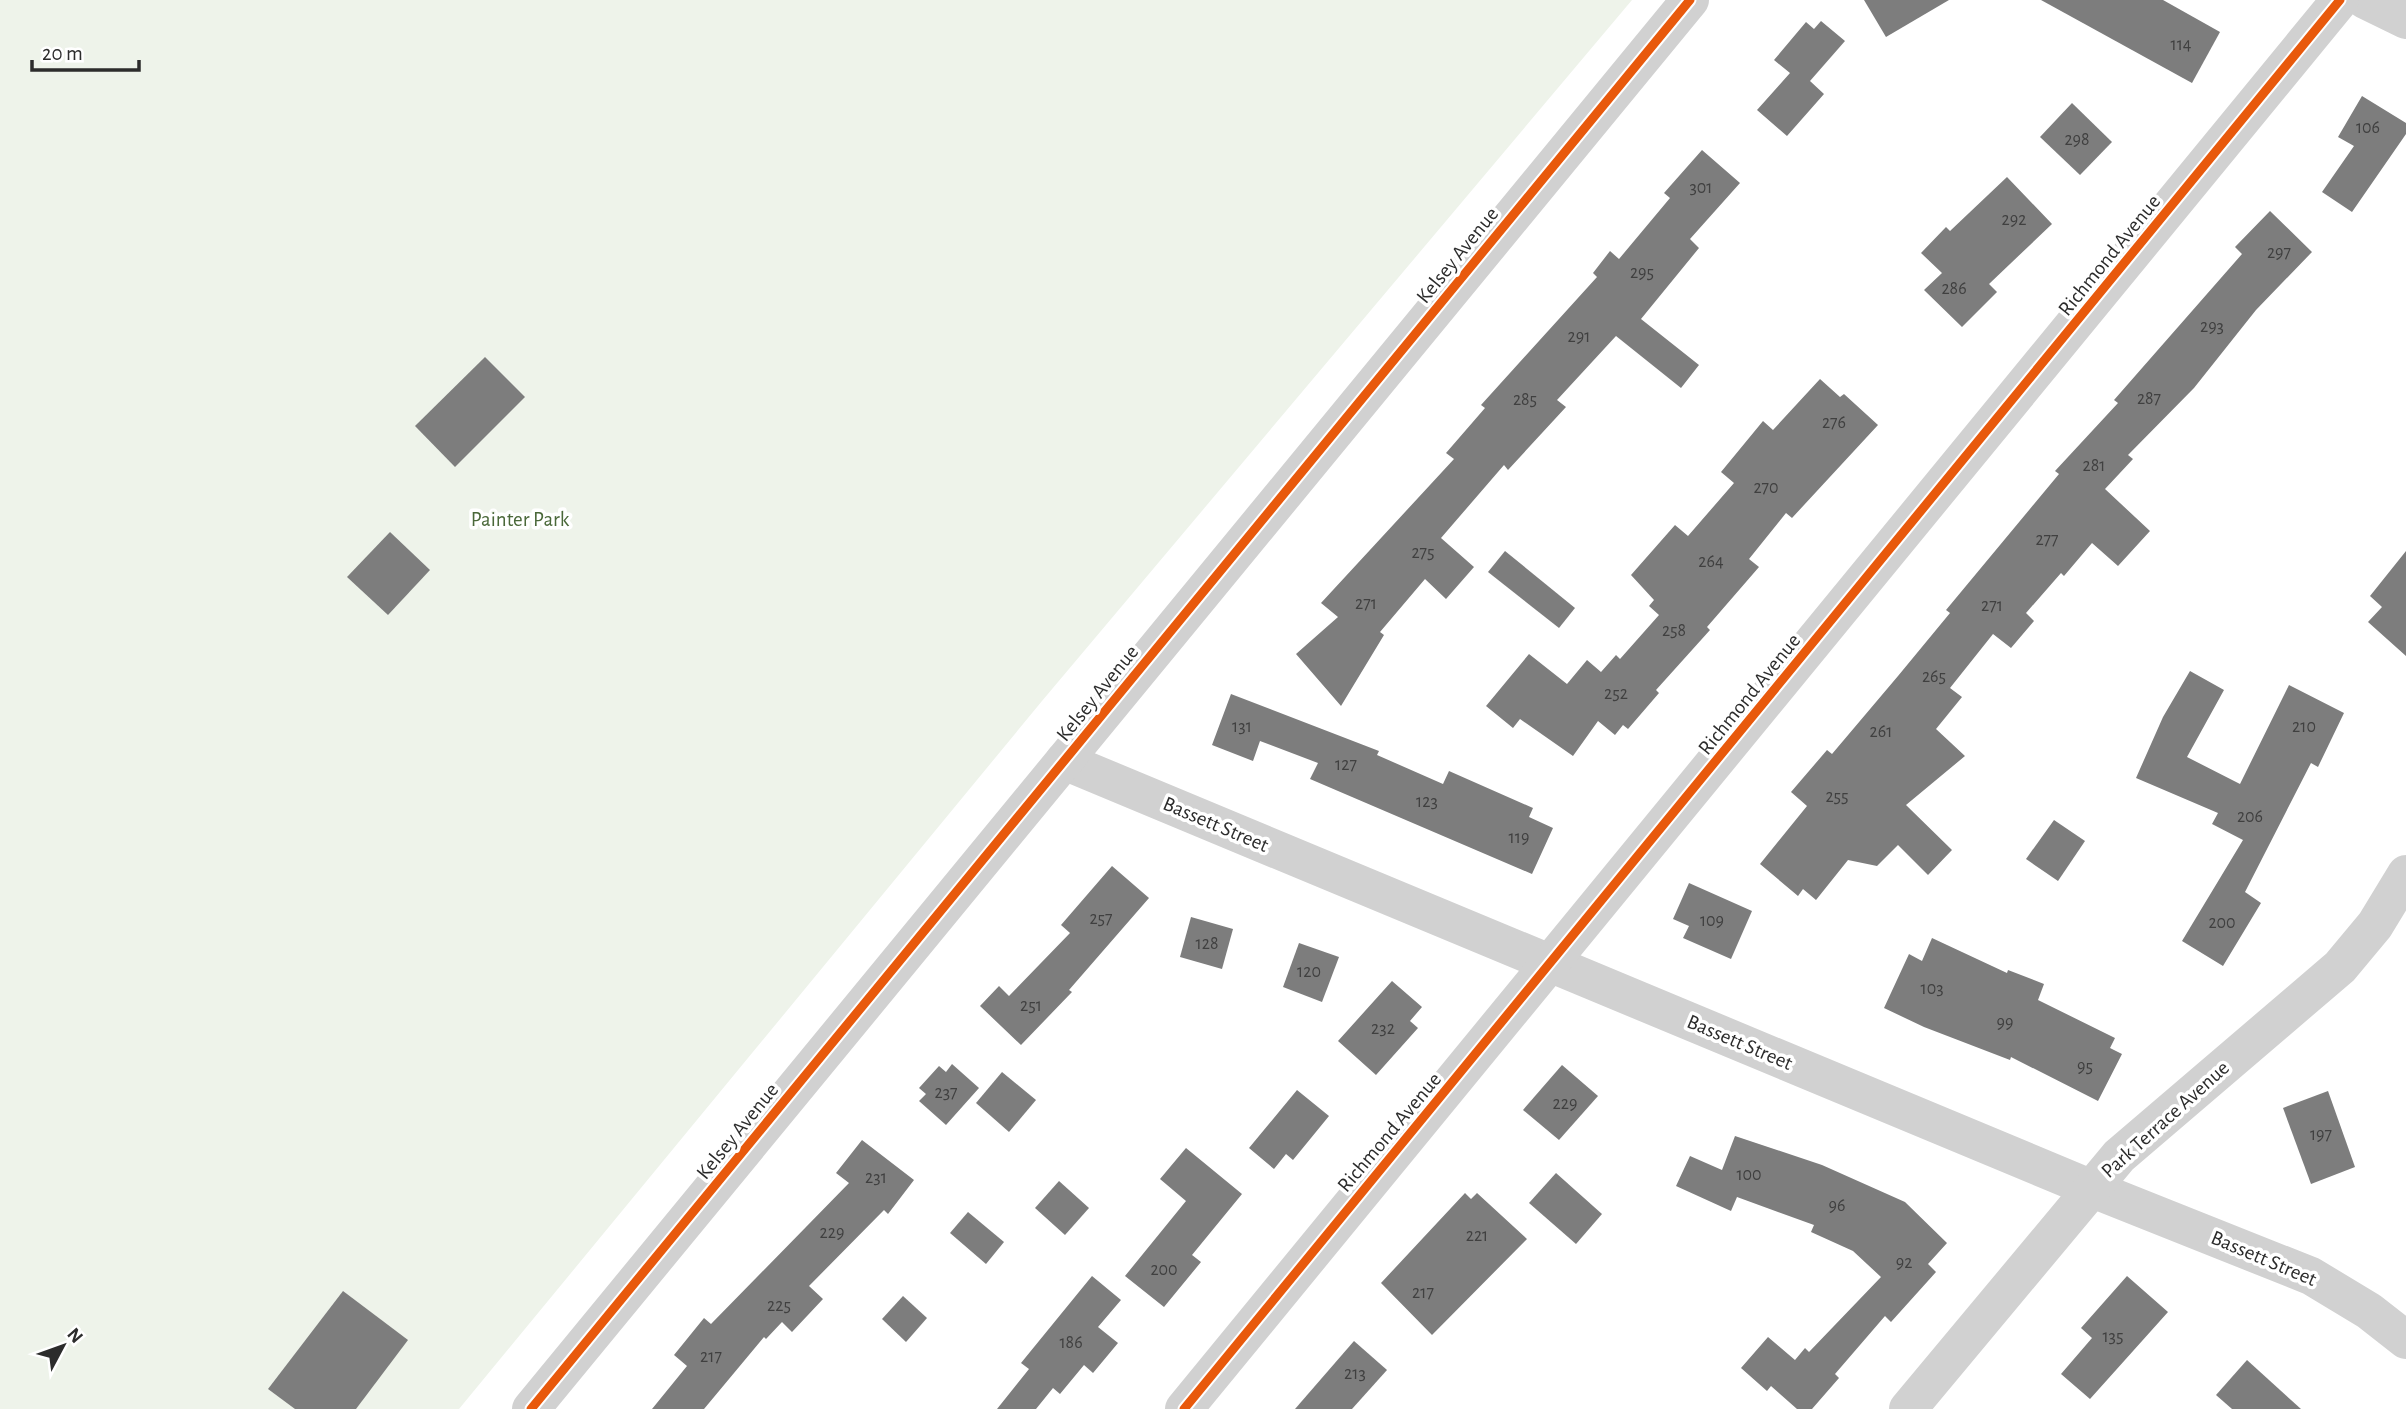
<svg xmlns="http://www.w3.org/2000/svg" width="2406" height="1409" font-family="'Alegreya Sans',sans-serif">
<rect width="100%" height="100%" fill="#fff"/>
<polygon fill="#eef3ea" points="0,0 1632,0 1042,701 459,1409 0,1409"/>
<g fill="#7d7d7d">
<polygon points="1864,0 1949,0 1886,37"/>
<polygon points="2041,0 2163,0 2220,32 2192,83"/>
<polygon points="1821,21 1845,41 1810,81 1824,94 1787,136 1757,110 1790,73 1774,60 1806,22 1814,29"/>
<polygon points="2362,96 2406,123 2406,134 2352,212 2322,192 2354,146 2338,137"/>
<polygon points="2072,103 2112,142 2080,175 2040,137"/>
<polygon points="1702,150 1740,183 1690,239 1699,248 1641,319 1699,365 1681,388 1616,336 1557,400 1566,407 1508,470 1504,465 1441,538 1474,567 1446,599 1425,579 1380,632 1384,635 1341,706 1296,654 1338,617 1321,603 1454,459 1446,453 1485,408 1481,405 1597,277 1593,273 1610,251 1619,259 1670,198 1664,193"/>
<polygon points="2007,177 2052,224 1989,284 1997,292 1962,327 1924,290 1942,273 1921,253 1946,227 1950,231"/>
<polygon points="2270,211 2312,252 2256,310 2194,388 2128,455 2133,459 2105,489 2150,531 2118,566 2092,543 2064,576 2061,573 2026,613 2034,621 2011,648 1993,634 1950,688 1962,697 1936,729 1965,756 1906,805 1952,850 1928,875 1898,845 1877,866 1848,860 1816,900 1803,889 1798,896 1760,864 1807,806 1791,792 1827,750 1832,754 1898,676 1950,613 1946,610 2059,474 2055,471 2118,403 2114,400 2242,254 2235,247"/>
<polygon points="485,357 525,397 455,467 415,426"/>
<polygon points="1820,379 1840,397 1844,394 1878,425 1792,518 1786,513 1749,559 1759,567 1707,627 1710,630 1656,690 1659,693 1628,729 1623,725 1615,735 1598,721 1573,756 1520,719 1513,728 1486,706 1529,654 1567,684 1587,660 1601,672 1616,655 1620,659 1659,615 1649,606 1654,600 1631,575 1675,525 1688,536 1734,483 1721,472 1763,421 1773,430"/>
<polygon points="390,532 430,570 388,615 347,577"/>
<polygon points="1505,551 1575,608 1559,628 1488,572"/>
<polygon points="2406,551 2406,656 2368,622 2382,607 2370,596"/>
<polygon points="2190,671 2224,690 2187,757 2240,784 2289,685 2344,713 2318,767 2311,763 2245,892 2261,903 2223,966 2182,941 2243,840 2212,824 2218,813 2136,778 2163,717"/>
<polygon points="1231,694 1379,751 1377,755 1443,784 1449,771 1533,808 1529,817 1553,828 1532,874 1310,779 1318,763 1260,741 1253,761 1212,745"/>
<polygon points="2054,820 2085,841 2058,881 2026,859"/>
<polygon points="1112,866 1149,898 1069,990 1072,992 1021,1045 980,1006 999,986 1009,996 1070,933 1061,925"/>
<polygon points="1689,883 1752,911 1731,959 1683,938 1689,926 1673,919"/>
<polygon points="1191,917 1233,929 1222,969 1180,957"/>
<polygon points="1932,938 2007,973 2008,970 2044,984 2038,1000 2115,1038 2110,1048 2122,1054 2098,1101 2011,1057 2010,1060 1924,1027 1884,1008 1909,954 1922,961"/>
<polygon points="1299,943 1339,957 1322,1002 1283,987"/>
<polygon points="1392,981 1422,1007 1410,1021 1418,1028 1376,1075 1338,1041"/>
<polygon points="952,1064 979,1088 946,1125 919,1101 926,1094 919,1088 939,1066 946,1072"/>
<polygon points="1562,1065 1598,1096 1559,1140 1523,1110"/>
<polygon points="1002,1072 1036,1100 1009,1132 976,1103"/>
<polygon points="1297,1090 1329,1116 1293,1160 1286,1154 1274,1169 1249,1148"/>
<polygon points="2328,1091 2355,1167 2311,1184 2283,1108"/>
<polygon points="1735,1136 1822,1165 1905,1202 1947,1243 1928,1264 1936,1272 1891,1322 1885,1316 1835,1374 1839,1378 1812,1409 1797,1409 1771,1386 1767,1391 1741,1368 1768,1337 1795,1360 1805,1348 1809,1352 1881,1277 1853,1251 1811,1232 1814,1225 1737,1197 1731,1211 1676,1186 1690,1156 1722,1170"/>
<polygon points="862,1140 914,1180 888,1214 884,1210 809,1286 823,1299 792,1332 782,1322 766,1339 764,1337 704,1409 652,1409 687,1366 674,1355 704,1318 711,1324 849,1183 836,1173"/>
<polygon points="1186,1148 1242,1194 1192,1255 1201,1262 1164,1307 1125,1276 1186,1201 1160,1179"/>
<polygon points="1556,1173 1602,1214 1576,1244 1529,1203"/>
<polygon points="1059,1181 1089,1208 1065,1235 1035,1208"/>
<polygon points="1465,1193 1471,1199 1477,1193 1527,1239 1432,1335 1381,1283"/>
<polygon points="968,1212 1004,1242 986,1264 950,1233"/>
<polygon points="1092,1276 1121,1300 1098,1327 1118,1343 1093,1373 1084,1365 1060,1394 1053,1388 1036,1409 997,1409 1029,1369 1021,1363"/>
<polygon points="2127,1276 2168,1312 2090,1399 2061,1374 2092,1338 2081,1328"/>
<polygon points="343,1291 408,1340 356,1409 295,1409 268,1389"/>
<polygon points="903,1296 927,1318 906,1342 882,1319"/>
<polygon points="1354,1341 1387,1370 1352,1409 1295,1409"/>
<polygon points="2247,1360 2301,1409 2232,1409 2216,1395"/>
</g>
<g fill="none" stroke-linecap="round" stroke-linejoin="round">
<g stroke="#d1d1d1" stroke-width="38">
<polyline points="2365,0 2406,20"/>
<polyline points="1064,761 2090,1188 2311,1276 2369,1311 2406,1340"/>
<polyline points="531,1409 1690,0"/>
<polyline points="1184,1409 2340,0"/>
<polyline points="1908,1409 2119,1156 2340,967 2375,925 2406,874"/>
</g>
<g stroke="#fff" stroke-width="13">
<g id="cycleway">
<polyline points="531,1409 1690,0"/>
<polyline points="1184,1409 2340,0"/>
</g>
</g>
<use href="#cycleway" stroke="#e8590c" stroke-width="9"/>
</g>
<g text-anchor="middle" stroke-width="7" stroke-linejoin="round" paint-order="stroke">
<g font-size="18" fill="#404040">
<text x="2181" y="50">114</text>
<text x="2368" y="133">106</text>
<text x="2077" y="145">298</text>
<text x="1701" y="193">301</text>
<text x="2014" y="225">292</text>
<text x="2279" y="258">297</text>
<text x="1642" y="278">295</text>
<text x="1954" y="294">286</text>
<text x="2212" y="332">293</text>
<text x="1579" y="342">291</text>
<text x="2149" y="404">287</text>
<text x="1525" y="405">285</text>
<text x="1834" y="428">276</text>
<text x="2094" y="471">281</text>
<text x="1766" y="493">270</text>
<text x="2047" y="545">277</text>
<text x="1423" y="558">275</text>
<text x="1711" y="567">264</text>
<text x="1366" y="609">271</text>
<text x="1992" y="611">271</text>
<text x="1674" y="636">258</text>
<text x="1934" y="682">265</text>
<text x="1616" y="699">252</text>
<text x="1242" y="732">131</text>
<text x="2304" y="732">210</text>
<text x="1881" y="737">261</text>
<text x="1346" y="770">127</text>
<text x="1837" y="802">255</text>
<text x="1427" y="807">123</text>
<text x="2250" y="822">206</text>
<text x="1519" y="843">119</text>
<text x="1101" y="924">257</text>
<text x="1712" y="926">109</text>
<text x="2222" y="928">200</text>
<text x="1207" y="949">128</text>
<text x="1309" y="977">120</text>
<text x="1932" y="994">103</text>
<text x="1031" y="1011">251</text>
<text x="2005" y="1028">99</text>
<text x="1383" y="1034">232</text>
<text x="2085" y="1072">95</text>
<text x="946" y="1098">237</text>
<text x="1565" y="1109">229</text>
<text x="2321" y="1140">197</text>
<text x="1749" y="1180">100</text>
<text x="876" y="1183">231</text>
<text x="1837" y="1211">96</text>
<text x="832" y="1238">229</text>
<text x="1477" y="1241">221</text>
<text x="1904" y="1268">92</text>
<text x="1164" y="1275">200</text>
<text x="1423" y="1298">217</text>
<text x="779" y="1311">225</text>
<text x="2113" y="1342">135</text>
<text x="1071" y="1348">186</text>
<text x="711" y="1362">217</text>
<text x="1355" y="1379">213</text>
</g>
<g font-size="21" fill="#2c2c2c" stroke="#fff">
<text transform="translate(1457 255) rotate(-51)" y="7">Kelsey Avenue</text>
<text transform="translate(2109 255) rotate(-51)" y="7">Richmond Avenue</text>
<text transform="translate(1097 693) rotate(-51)" y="7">Kelsey Avenue</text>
<text transform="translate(1749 694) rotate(-51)" y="7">Richmond Avenue</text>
<text transform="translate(1216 824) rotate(23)" y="7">Bassett Street</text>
<text transform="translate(1740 1042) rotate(23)" y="7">Bassett Street</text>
<text transform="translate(2165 1119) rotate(-42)" y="7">Park Terrace Avenue</text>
<text transform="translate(737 1131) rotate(-51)" y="7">Kelsey Avenue</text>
<text transform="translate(1389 1132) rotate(-50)" y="7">Richmond Avenue</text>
<text transform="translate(2264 1258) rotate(23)" y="7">Bassett Street</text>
</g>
<g font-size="21" fill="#4a6839" stroke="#fff">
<text x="520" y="526">Painter Park</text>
</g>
</g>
<g transform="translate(63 1346) rotate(49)" stroke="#ffffff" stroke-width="5" paint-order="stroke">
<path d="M0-5L12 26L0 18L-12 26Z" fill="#2c2c2c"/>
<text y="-10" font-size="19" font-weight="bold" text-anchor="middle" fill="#2c2c2c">N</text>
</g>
<path d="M32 60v10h107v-10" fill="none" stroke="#2c2c2c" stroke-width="3.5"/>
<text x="42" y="60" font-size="21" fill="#2c2c2c" stroke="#ffffff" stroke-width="5" paint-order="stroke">20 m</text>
</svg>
